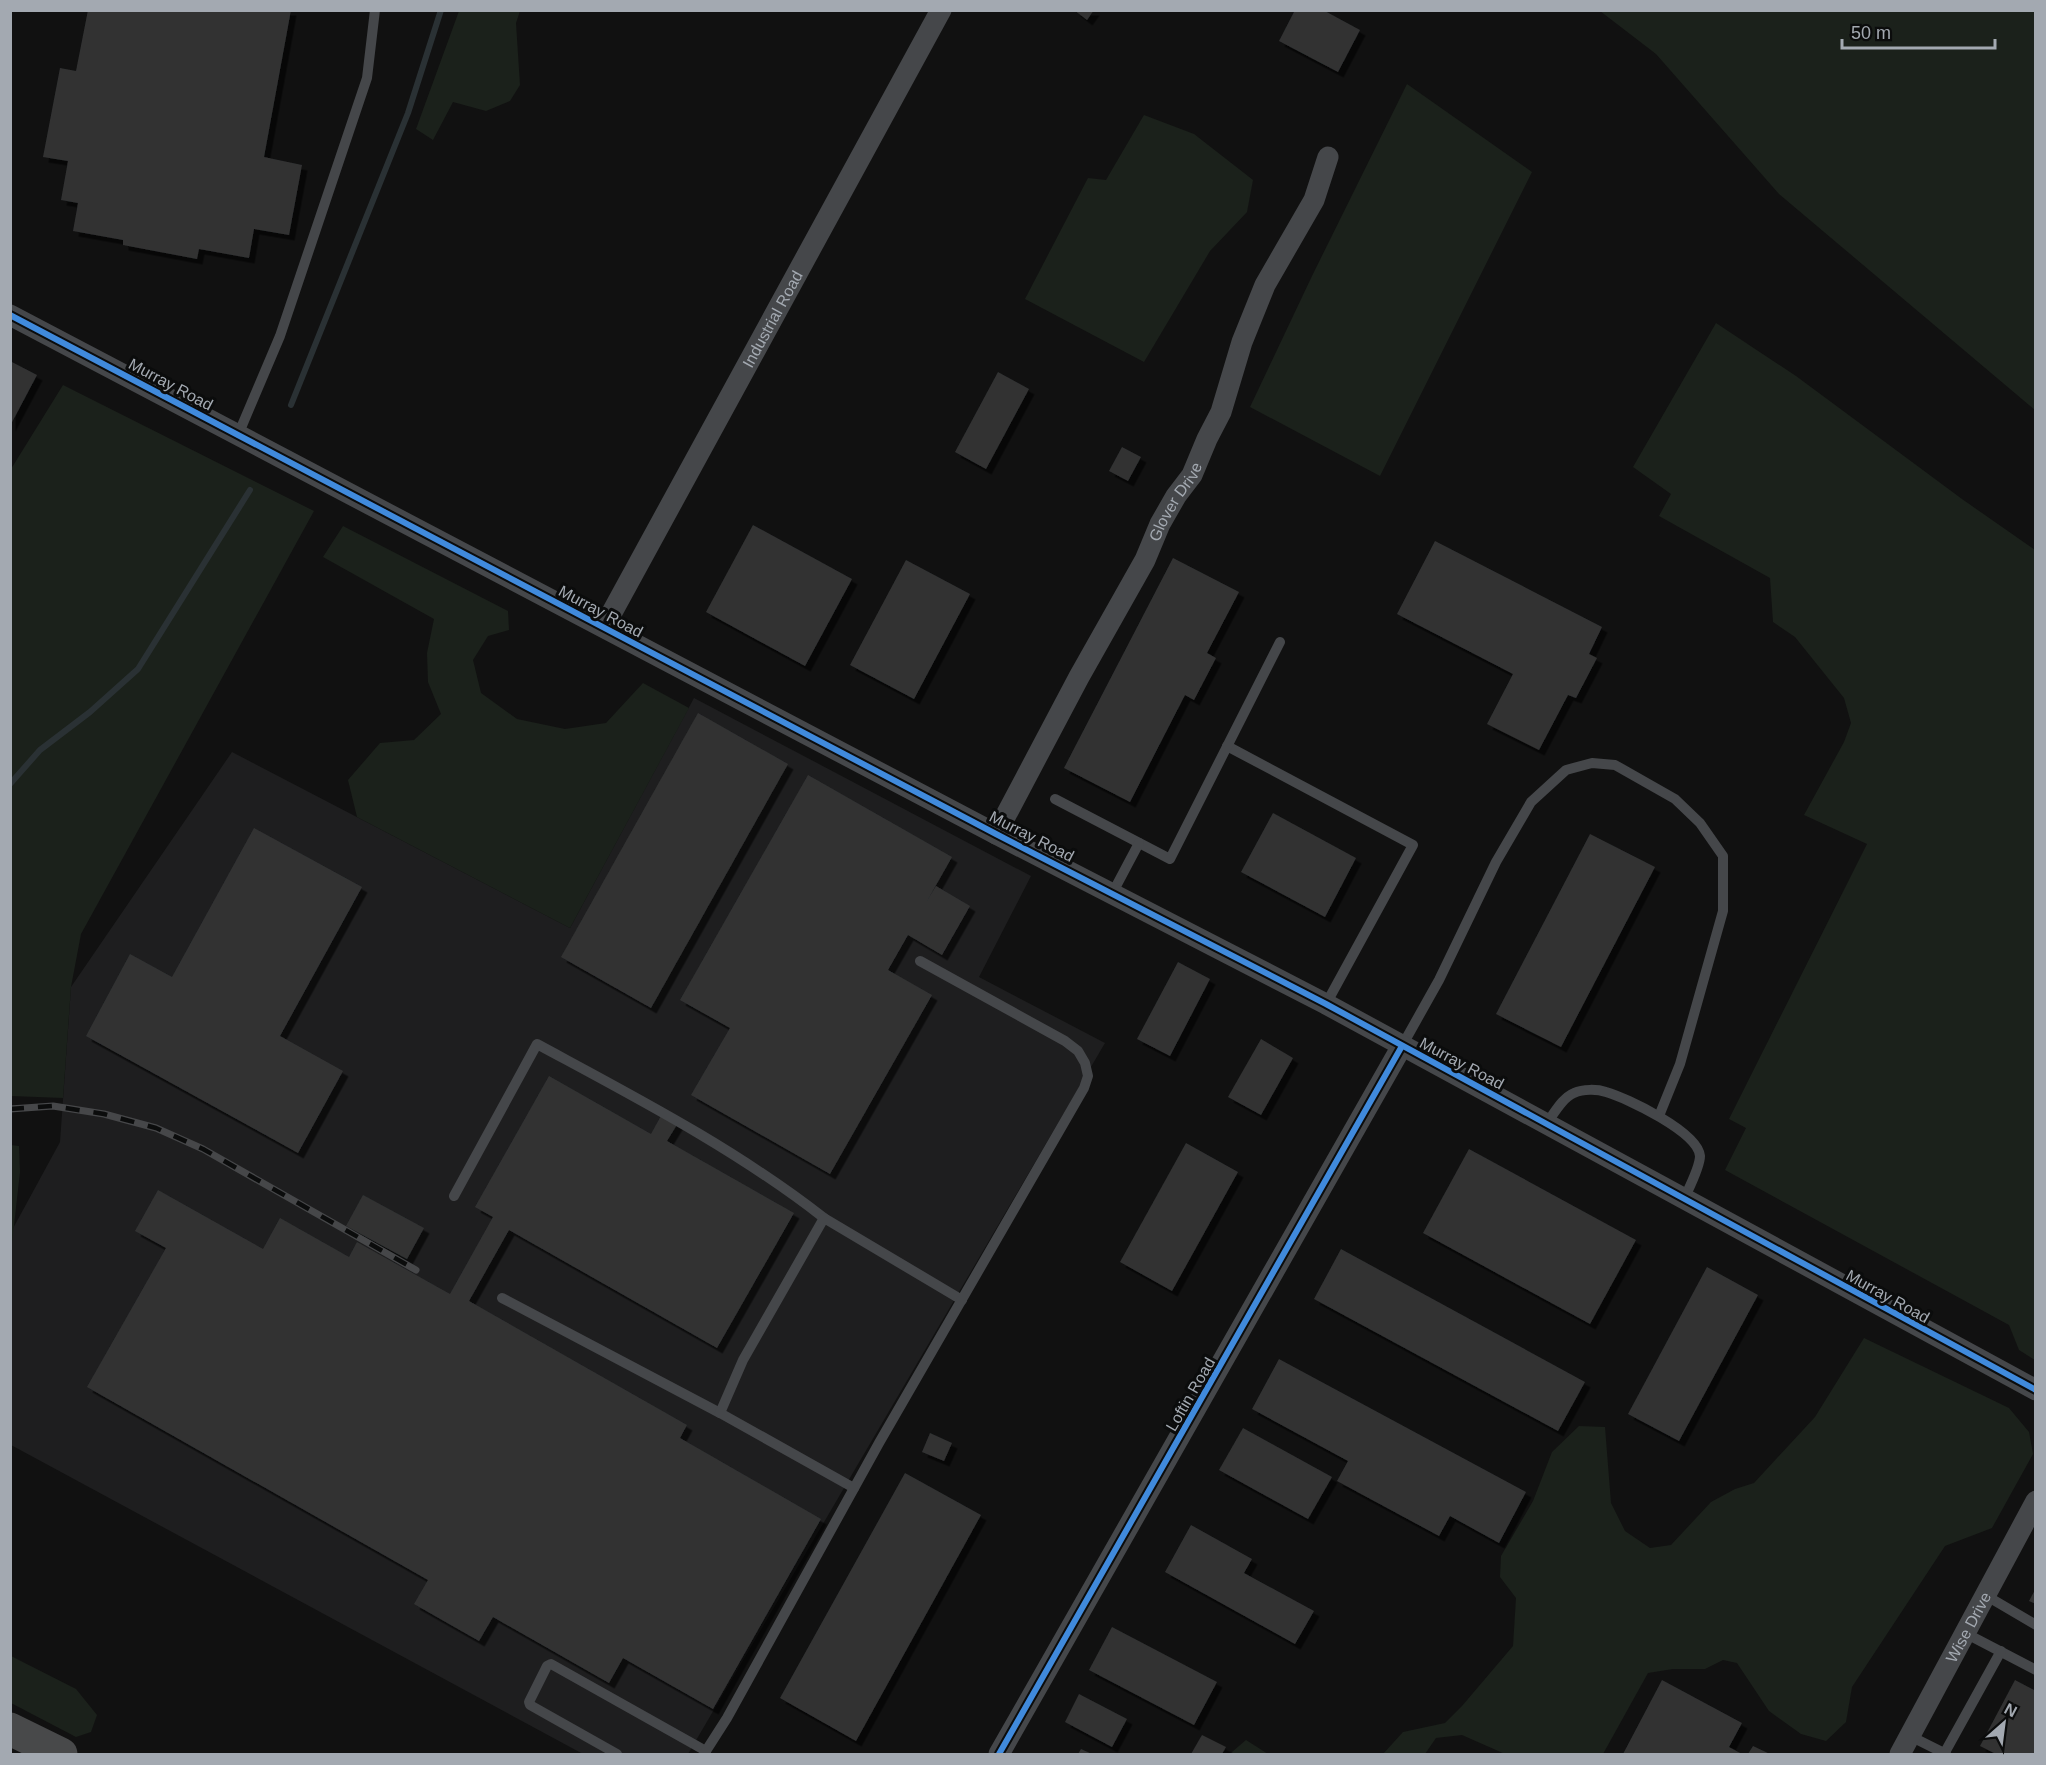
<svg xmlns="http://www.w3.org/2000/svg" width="2046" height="1765" font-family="Arial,sans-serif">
<defs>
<filter id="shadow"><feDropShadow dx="5.5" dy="5.5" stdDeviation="0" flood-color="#0009"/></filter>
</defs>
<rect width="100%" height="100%" fill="#111"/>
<polygon fill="#1e1e1f" points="694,698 1031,876 979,977 1105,1043 688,1754 583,1754 11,1445 11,1232 60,1142 71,987 232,752 570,928"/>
<g fill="#1b211b">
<polygon points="459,11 520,11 516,23 520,85 510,101 486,111 453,102 433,140 416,129"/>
<polygon points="1600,11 2035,11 2035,410 1779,194 1656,54"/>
<polygon points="1407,84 1532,172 1380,476 1250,407 1312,276"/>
<polygon points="1144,115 1194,134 1253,180 1247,212 1210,251 1144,362 1025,299 1088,178 1106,180"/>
<polygon points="1716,323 1796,376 1962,499 2035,550 2035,1360 2019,1350 2009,1325 1725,1170 1746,1128 1729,1119 1867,844 1804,815 1844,742 1851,723 1844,698 1795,637 1773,622 1770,578 1659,516 1671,494 1633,467"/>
<polygon points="63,385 314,511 81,934 71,987 63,1098 11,1096 11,469"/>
<polygon points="343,526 508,611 509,630 488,636 473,660 481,693 517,719 565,729 606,723 643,683 689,708 570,928 357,817 348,780 380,743 414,740 441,714 428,682 427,653 434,619 323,557"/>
<polygon points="11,1145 19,1146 20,1172 11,1252"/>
<polygon points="1864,1338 2009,1408 2029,1432 2033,1454 1992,1528 1945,1546 1852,1687 1846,1722 1826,1741 1801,1734 1769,1711 1737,1663 1723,1660 1705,1669 1673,1669 1648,1673 1603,1754 1505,1754 1462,1735 1436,1738 1425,1754 1383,1754 1403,1732 1445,1723 1462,1706 1513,1646 1516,1598 1500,1577 1501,1556 1533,1501 1552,1452 1579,1426 1605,1427 1611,1503 1625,1531 1650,1548 1671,1545 1711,1502 1735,1489 1754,1483 1815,1417"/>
<polygon points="11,1656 76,1689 97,1715 91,1732 76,1737 11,1703"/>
<polygon points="1246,1740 1268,1754 1233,1754 1232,1752"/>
</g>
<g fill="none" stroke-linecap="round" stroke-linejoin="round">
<g stroke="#2a3134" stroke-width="6">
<polyline points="291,405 408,113 441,10"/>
<polyline points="10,784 40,750 90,712 138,669 250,490"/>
</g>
</g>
<g fill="#313233" filter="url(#shadow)">
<polygon points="88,10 291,10 264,157 302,165 289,235 254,229 249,258 199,249 197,259 123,245 123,240 73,231 78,203 61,200 68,161 43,157 60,68 76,71"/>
<polygon points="1074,10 1094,10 1087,20"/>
<polygon points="1295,10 1323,10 1360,30 1338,72 1279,41"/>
<polygon points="10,361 37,375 10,426"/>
<polygon points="998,372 1029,389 986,469 955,452"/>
<polygon points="1122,447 1141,457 1128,481 1109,471"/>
<polygon points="753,525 852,579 805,666 706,612"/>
<polygon points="1435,541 1602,627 1589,654 1597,658 1576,698 1568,695 1539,750 1487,724 1513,674 1397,614"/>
<polygon points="1173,558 1239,592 1207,653 1216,658 1194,700 1185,695 1130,802 1064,768"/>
<polygon points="906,560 970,594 914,699 850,665"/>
<polygon points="698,713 788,764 651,1008 561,957"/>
<polygon points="808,775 952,857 927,901 936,886 970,906 942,955 908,935 888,970 932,995 830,1174 691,1095 730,1028 680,1000"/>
<polygon points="1273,813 1356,858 1325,917 1241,872"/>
<polygon points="254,828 362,887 280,1036 343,1071 298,1153 86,1036 130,954 172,977"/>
<polygon points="1590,834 1655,867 1561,1047 1496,1014"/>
<polygon points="1178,962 1210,979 1170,1056 1137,1039"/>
<polygon points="1261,1039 1293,1058 1261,1115 1228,1097"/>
<polygon points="549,1076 651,1134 662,1114 678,1123 667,1141 794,1213 717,1348 509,1230 469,1301 687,1425 680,1438 821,1519 713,1709 623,1658 609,1683 493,1617 479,1641 414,1604 428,1580 87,1387 166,1248 135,1231 158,1190 263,1249 280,1218 349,1257 357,1242 450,1294 493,1217 475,1207"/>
<polygon points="1186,1143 1238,1172 1172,1291 1120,1262"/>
<polygon points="1469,1149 1636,1240 1590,1324 1423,1233"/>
<polygon points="363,1195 424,1228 407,1259 346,1226"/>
<polygon points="1341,1249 1585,1382 1558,1431 1314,1299"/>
<polygon points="1707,1267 1758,1295 1679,1441 1628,1414"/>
<polygon points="1279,1359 1526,1492 1499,1543 1450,1516 1439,1536 1337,1481 1348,1461 1252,1409"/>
<polygon points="1243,1428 1332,1477 1308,1519 1219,1470"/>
<polygon points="930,1433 952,1443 944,1461 922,1452"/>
<polygon points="905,1473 981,1515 856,1741 780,1698"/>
<polygon points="1191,1525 1252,1559 1244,1573 1314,1611 1295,1644 1165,1572"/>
<polygon points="2036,1588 2036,1604 2029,1601"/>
<polygon points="1112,1627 1217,1682 1194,1725 1089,1670"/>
<polygon points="1662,1680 1742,1723 1729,1747 1742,1754 1623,1754"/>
<polygon points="2015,1680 2036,1691 2036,1754 1996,1754 1980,1746"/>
<polygon points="1079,1694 1127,1719 1112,1747 1065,1722"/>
<polygon points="1202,1735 1226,1747 1222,1754 1191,1754"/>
<polygon points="1753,1746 1770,1754 1748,1754"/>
<polygon points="1081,1749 1092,1754 1078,1754"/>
</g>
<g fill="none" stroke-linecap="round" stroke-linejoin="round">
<g stroke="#45474a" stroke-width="10">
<polyline points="238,435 280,336 367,78 375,10"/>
<polyline points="1227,746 1413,845 1326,1004"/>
<polyline points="1055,799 1170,859 1280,642"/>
<polyline points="1113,892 1139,843"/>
<polyline points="1402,1046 1439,980 1496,862 1531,802 1566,770 1592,763 1615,765 1675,799 1700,823 1723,856 1723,911 1680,1064 1659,1116"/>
<path d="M1546 1124C1554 1114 1562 1098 1574 1093 1583 1089 1597 1089 1606 1092 1627 1098 1698 1132 1700 1156 1700 1167 1689 1188 1684 1199"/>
<path d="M454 1196 537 1044C635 1097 736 1149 824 1218"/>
<polyline points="502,1298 720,1413"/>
<polyline points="854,1488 720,1413 743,1360 824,1218 962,1300"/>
<polyline points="1985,1595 2036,1625"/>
<polyline points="1965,1633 2036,1670"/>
<polyline points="1910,1736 1946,1754"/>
<polyline points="617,1754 530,1705 529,1702 547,1666 551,1664 706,1751"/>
<polyline points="704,1754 727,1718 879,1443 1084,1088 1088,1076 1085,1063 1078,1051 1065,1041 920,961"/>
<polyline points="1944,1754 2001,1651"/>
</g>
<g stroke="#45474a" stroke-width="21">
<polyline points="10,315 996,834 1326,1004 2036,1390"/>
<path id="s1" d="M604 627 941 10"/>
<path id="s2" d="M996 834 1079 677 1145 560 1160 524 1176 496 1192 475 1207 439 1221 412 1242 342 1265 285 1314 200 1328 157"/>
<polyline points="999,1754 1402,1046"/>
<path id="s3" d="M1900 1754 2036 1501"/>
</g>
<polyline stroke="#48494a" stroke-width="33" points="10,1729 61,1754"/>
<g stroke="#464749" stroke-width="7">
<polyline id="rail" points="10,1109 53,1106 104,1114 156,1128 203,1149 416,1270"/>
</g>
<use href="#rail" stroke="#0b0c0c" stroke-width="4.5" stroke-dasharray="14" stroke-linecap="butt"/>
<g stroke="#0b0c0c" stroke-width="10">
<g id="cycleway">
<polyline points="10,315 996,834 1326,1004 2036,1390"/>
<polyline points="999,1754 1402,1046"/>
</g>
</g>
<use href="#cycleway" stroke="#408adc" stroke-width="6"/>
</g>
<g text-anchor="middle" stroke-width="6" stroke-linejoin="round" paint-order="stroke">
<g font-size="16" fill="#a3a9b1" stroke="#0b0c0c">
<text dy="6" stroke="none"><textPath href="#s1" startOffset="351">Industrial Road</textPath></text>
<text transform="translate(171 384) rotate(28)" y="6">Murray Road</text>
<text dy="6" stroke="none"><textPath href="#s2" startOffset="378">Glover Drive</textPath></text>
<text transform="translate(601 611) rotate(28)" y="6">Murray Road</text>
<text transform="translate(1032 836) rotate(27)" y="6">Murray Road</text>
<text transform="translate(1462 1063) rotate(28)" y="6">Murray Road</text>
<text transform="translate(1888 1296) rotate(29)" y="6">Murray Road</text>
<text transform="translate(1190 1394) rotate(-60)" y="6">Loftin Road</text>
<text dy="6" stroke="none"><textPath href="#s3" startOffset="144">Wise Drive</textPath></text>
</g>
</g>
<rect width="2046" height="1765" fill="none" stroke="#a3a9b1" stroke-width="24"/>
<g transform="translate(2004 1723) rotate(28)" stroke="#0b0c0c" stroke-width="4.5" paint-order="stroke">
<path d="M0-4.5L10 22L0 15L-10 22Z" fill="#a3a9b1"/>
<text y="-9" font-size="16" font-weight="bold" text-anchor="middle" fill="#a3a9b1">N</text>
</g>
<path d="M1842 39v9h153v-9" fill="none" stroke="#a3a9b1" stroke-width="3"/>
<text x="1851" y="39" font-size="18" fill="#a3a9b1" stroke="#0b0c0c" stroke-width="4.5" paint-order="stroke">50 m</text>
</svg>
